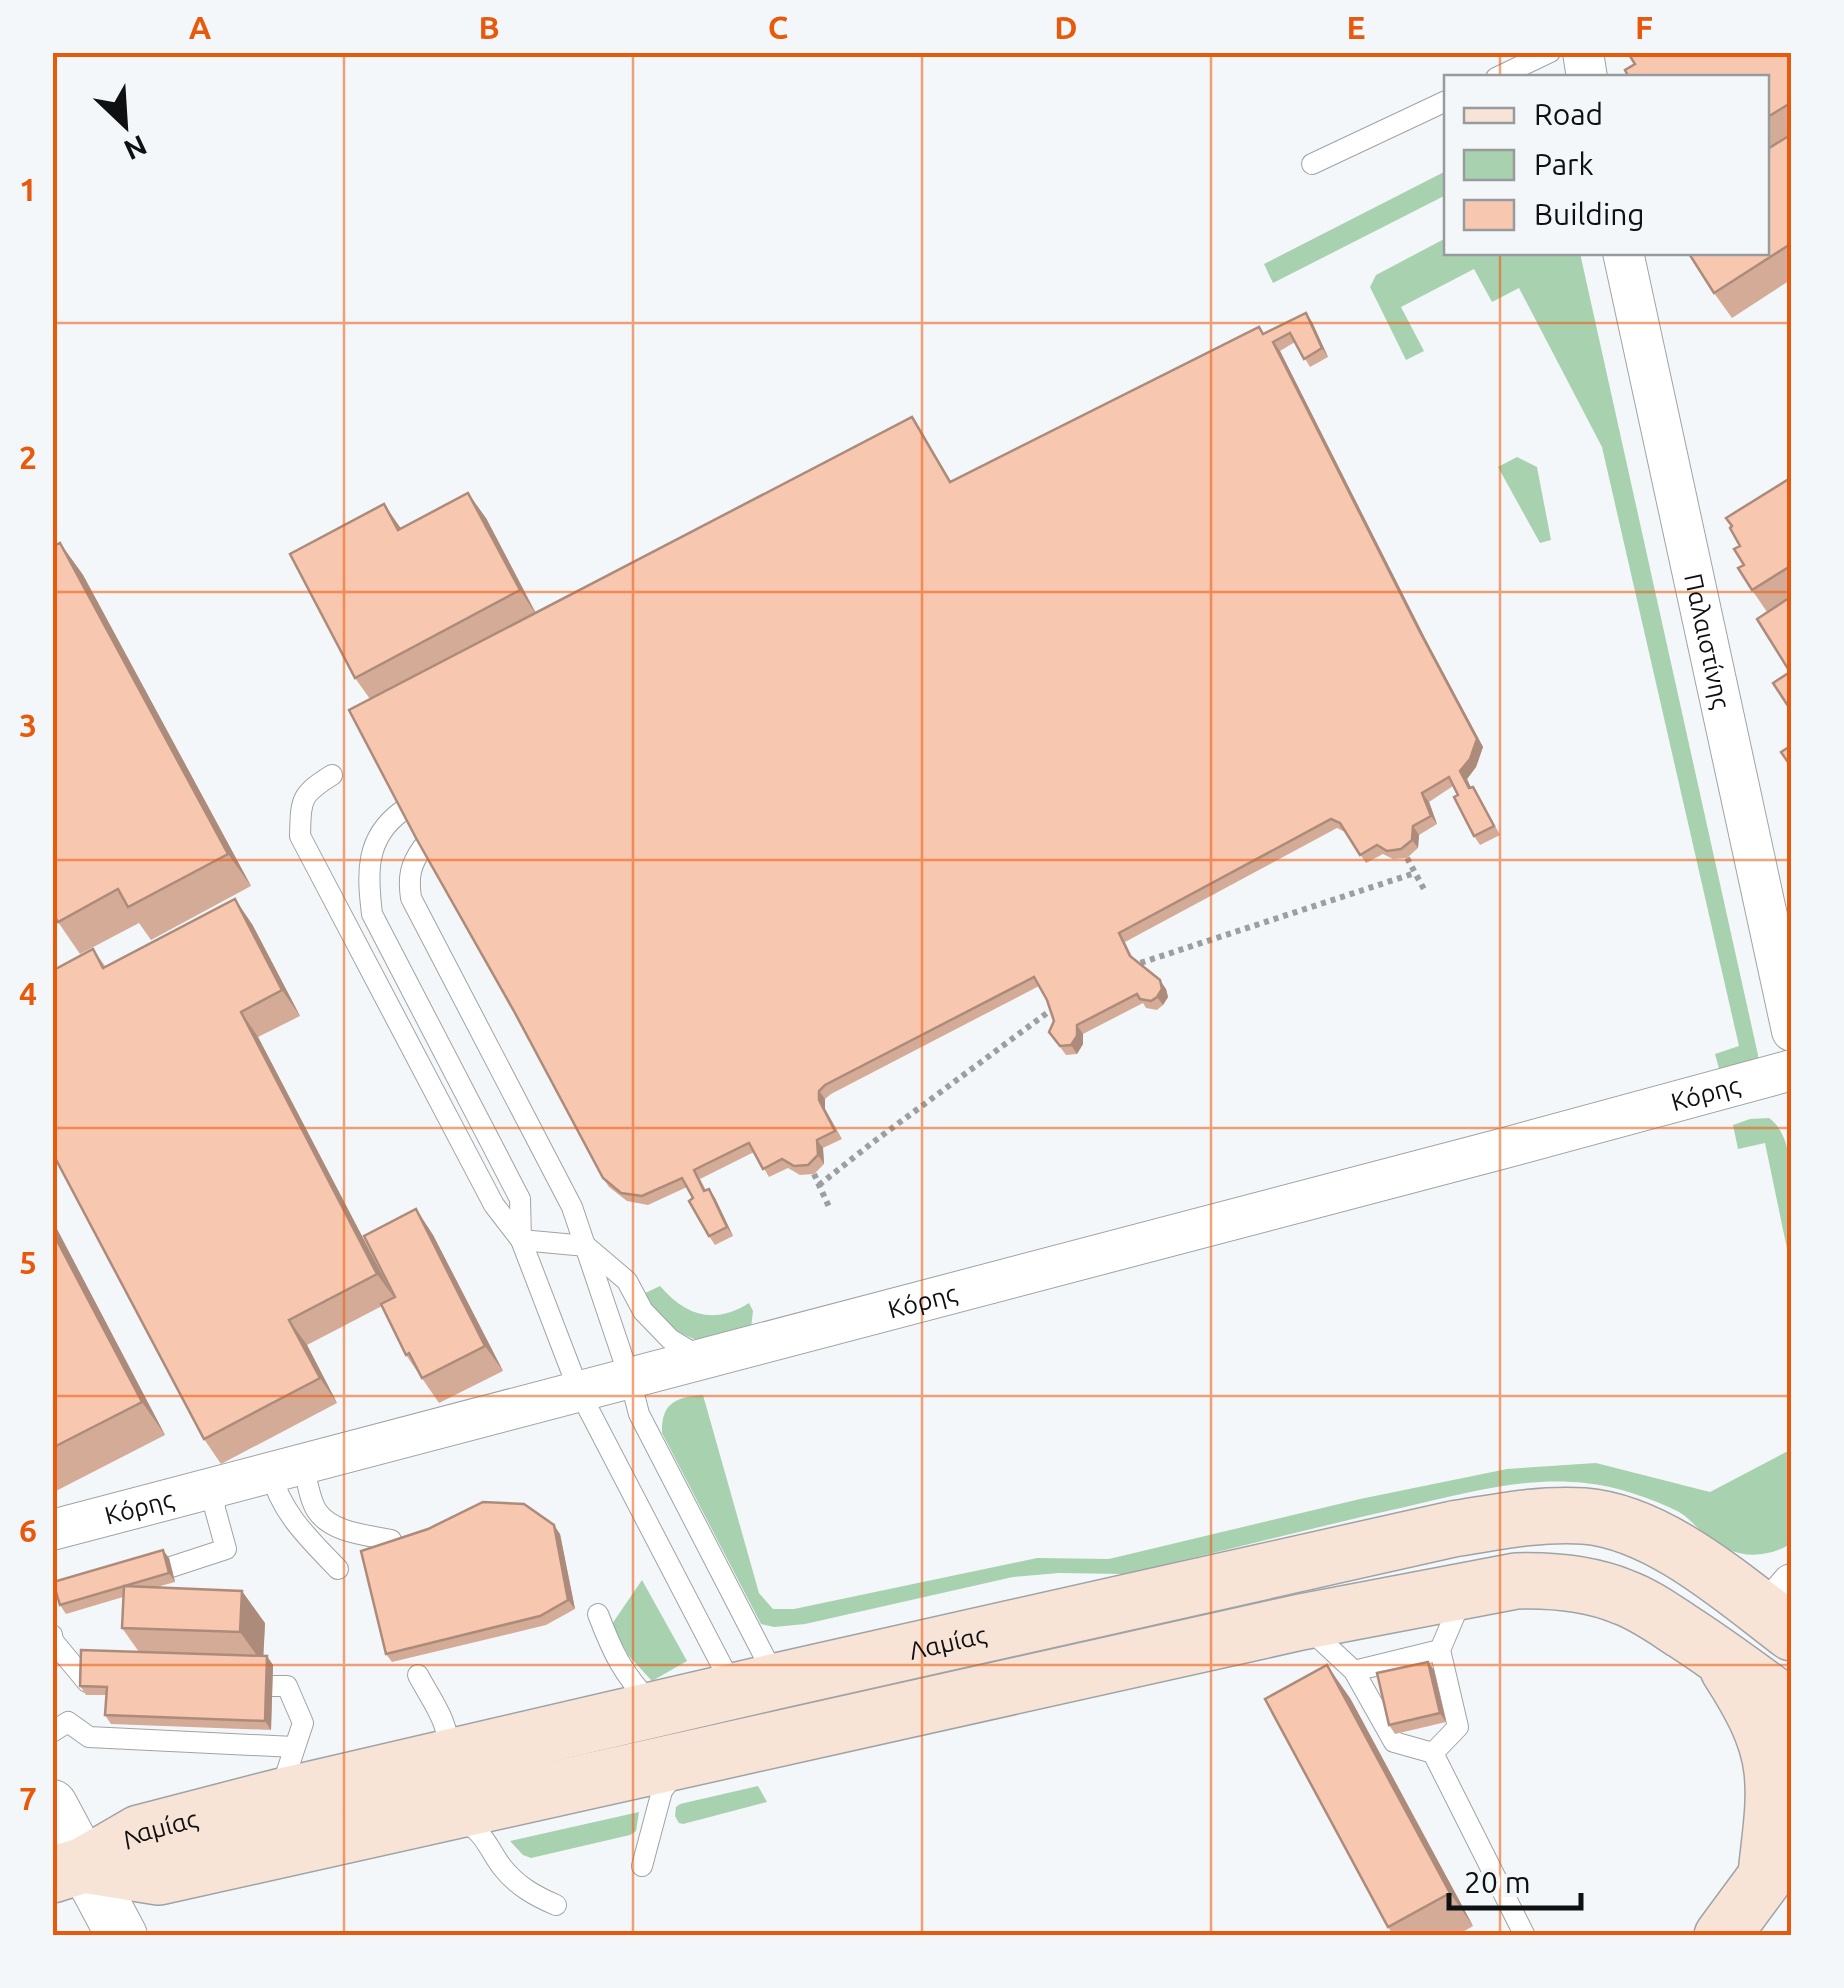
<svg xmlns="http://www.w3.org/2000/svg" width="1844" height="1988" font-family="Ubuntu,sans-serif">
<rect width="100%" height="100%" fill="#f4f7fa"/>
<g fill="#a8d1af">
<polygon points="1446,171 1446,195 1273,283 1264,264"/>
<polygon points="1446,238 1446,252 1580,253 1758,1055 1759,1070 1721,1076 1715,1054 1739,1046 1602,447 1519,288 1492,302 1474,269 1401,307 1424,351 1406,360 1370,287 1376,275"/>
<polygon points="1517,457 1537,467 1551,540 1540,543 1498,467"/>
<path d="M1769 1118C1802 1140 1792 1231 1791 1268L1765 1143 1738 1149 1733 1125 1750 1119Z"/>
<path d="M660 1286C686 1316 714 1325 749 1303L753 1311 750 1337C741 1340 729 1345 719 1344 684 1343 661 1319 639 1296Z"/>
<path d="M703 1395 759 1593 773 1609H794L1037 1558 1109 1559 1360 1499 1507 1469 1596 1463 1710 1492 1788 1451 1791 1445V1544C1759 1562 1729 1557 1702 1532 1694 1525 1688 1517 1679 1512 1651 1498 1616 1486 1585 1483 1525 1476 1463 1494 1405 1507 1316 1527 1228 1550 1139 1571L1123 1574 1059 1573 1013 1577 805 1624 774 1627 761 1624 662 1433C661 1402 677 1397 703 1395Z"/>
<polygon points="642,1580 687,1661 652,1681 628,1655 612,1624"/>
<polygon points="758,1786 767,1802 683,1824 679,1823 675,1816 676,1807 680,1804"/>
<polygon points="639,1812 636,1831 630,1835 531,1858 523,1855 510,1841"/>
</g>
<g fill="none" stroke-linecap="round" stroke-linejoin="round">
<g stroke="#a0a3a5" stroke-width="22">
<g id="service">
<polyline points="1496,78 1550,52"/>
<polyline points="1312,164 1446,101"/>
<path d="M332 775C300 795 301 799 300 836L494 1205 521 1240 586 1246 627 1281 643 1311 670 1339 700 1357"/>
<path d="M402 811C365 838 367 873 372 914L520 1199 521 1240 579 1391 734 1689"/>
<path d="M423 847C410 865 408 877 411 898L572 1207 630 1379 639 1414 776 1679"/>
<path d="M303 1464C307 1478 309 1499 317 1511 332 1533 367 1535 391 1540"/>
<path d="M271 1472C280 1512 310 1540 338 1569"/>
<polyline points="171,1567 226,1549 215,1509 214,1487"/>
<path d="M598 1614C612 1651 623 1675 652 1704"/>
<polyline points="1307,1627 1354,1671 1394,1742 1433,1753 1458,1727 1440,1650 1454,1617 1458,1595"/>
<polyline points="52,1635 53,1641 87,1682"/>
<polyline points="1354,1671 1440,1650"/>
<path d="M418 1675C433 1703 449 1721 449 1754"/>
<polyline points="273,1686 287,1686 303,1723 281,1789"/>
<polyline points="52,1732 68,1722 89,1737 294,1747"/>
<polyline points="1433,1753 1525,1936"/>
<path d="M458 1822C483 1826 488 1849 502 1867 517 1886 535 1896 556 1905"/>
<polyline points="642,1866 662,1791 677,1770"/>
</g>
</g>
<g stroke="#a0a3a5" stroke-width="42">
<g id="minor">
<polyline points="1583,52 1587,78"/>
<path id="s1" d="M1623 252 1792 1031"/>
<path id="s2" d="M52 1530 1501 1149 1792 1070"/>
<polyline points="1766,1614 1792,1584"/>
</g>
</g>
<g stroke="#a0a3a5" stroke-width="52">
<polyline id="tertiary" points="52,1805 122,1936"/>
</g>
<g stroke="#a0a3a5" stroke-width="58">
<g id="secondary">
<path d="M1728 1669C1748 1700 1768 1734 1772 1771 1776 1805 1769 1842 1766 1875"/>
<path d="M84 1865 159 1877 1301 1622 1516 1581C1552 1580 1589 1583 1623 1597 1645 1605 1664 1619 1684 1632 1721 1656 1756 1682 1792 1709"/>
<path id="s3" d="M52 1875 84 1865 139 1833 278 1797 777 1681 1453 1529C1496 1522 1540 1513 1584 1516 1659 1522 1734 1589 1792 1633"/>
<polyline points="1722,1936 1787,1848"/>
</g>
</g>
<g stroke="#9c9ea1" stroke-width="6" stroke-dasharray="5 5" stroke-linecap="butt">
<polyline points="1407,858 1425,891"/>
<polyline points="1131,966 1415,873"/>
<polyline points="814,1174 829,1207"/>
<polyline points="819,1185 872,1143 1055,1007"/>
</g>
<use href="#service" stroke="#fff" stroke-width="20"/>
<use href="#minor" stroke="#fff" stroke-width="40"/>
<use href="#tertiary" stroke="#fff" stroke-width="50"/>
<use href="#secondary" stroke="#f8e4d6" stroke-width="55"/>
</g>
<g fill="#d4ab97">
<polygon points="1792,52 1792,279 1732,318 1714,293 1766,252 1766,78 1635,64"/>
<polygon points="1306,313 1312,322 1328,357 1310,367 1295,342 1280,351 1426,640 1483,747 1476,767 1467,779 1471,788 1479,796 1500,835 1480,845 1474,836 1453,786 1429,802 1437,824 1419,835 1418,848 1407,858 1393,859 1383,854 1366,863 1345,832 1337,828 1125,942 1133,959 1166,989 1168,997 1163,1005 1157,1010 1146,1008 1143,1003 1083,1034 1083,1044 1077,1054 1066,1055 1049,1032 1054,1021 1047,1000 1039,986 831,1094 825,1099 825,1109 842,1139 823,1148 824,1164 814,1174 800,1175 788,1168 769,1177 754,1152 700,1179 706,1190 709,1189 715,1198 733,1236 715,1245 709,1236 687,1187 648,1205 627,1201 609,1187 603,1178 370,699 355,678 401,528 486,518 536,613 912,417 951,482"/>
<polygon points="1792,477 1792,712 1790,672 1767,612 1752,590 1744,565 1740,546"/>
<polygon points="60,543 83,575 251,886 151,940 139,923 80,954 58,922"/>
<polygon points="252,924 300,1016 258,1037 394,1298 395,1297 416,1209 433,1235 503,1371 439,1403 406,1355 382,1306 307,1345 337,1403 221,1464 204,1439 93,949 105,966"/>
<polygon points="52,1221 165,1435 52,1493"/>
<polygon points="560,1534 575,1609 546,1625 392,1662 386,1654"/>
<polygon points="169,1558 175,1582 157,1587 265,1623 263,1656 273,1665 271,1730 111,1724 105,1715 106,1695 86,1695 80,1686 139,1652 122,1628 123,1597 66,1614 60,1605"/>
<polygon points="1428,1662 1434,1670 1446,1722 1395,1734 1389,1725"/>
<polygon points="1350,1698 1473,1926 1456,1936 1394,1936 1388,1927"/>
</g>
<g fill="#ad8b7b">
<polygon points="1306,313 1312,322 1328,357 1322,348"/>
<polygon points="1273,342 1280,351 1426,640 1483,747 1476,767 1467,779 1475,797 1460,771 1420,632"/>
<polygon points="468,493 486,518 537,616 520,590"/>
<polygon points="384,504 402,530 398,530"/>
<polygon points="60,543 83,575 251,886 228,854"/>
<polygon points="1422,793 1429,802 1437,824 1431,816"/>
<polygon points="1413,826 1419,835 1418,848 1412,840"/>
<polygon points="235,899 252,924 300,1016 282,990"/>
<polygon points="1160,980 1166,989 1168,997 1163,1005 1157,997"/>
<polygon points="241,1012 258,1037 395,1299 377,1274"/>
<polygon points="1077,1025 1083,1034 1083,1044 1077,1054 1071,1045"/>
<polygon points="819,1091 825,1099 825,1109 842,1139 819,1100"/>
<polygon points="817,1140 823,1148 824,1164 818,1155"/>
<polygon points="709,1189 715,1198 733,1236 727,1227"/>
<polygon points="416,1209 433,1235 503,1371 485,1346"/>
<polygon points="52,1221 56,1227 165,1435 142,1402 52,1231"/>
<polygon points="289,1320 307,1345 337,1403 320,1378"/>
<polygon points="554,1525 560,1534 575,1609 568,1600"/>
<polygon points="163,1550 169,1558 175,1582 169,1573"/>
<polygon points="242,1591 265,1623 263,1664 240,1632"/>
<polygon points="267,1656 273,1665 271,1730 265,1721"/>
<polygon points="1428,1662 1434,1670 1446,1722 1440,1713"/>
<polygon points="1327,1665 1350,1698 1473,1926 1450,1893"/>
</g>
<g fill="#f7c7b0" stroke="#ad8b7b" stroke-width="2.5">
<polygon points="1630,52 1792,52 1792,102 1766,118 1766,78 1629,78 1625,70 1635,64 1628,53"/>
<polygon points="1792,134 1792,243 1714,293 1688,252 1766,252 1766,150"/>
<polygon points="1306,313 1322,348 1304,359 1290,333 1273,342 1420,632 1477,739 1470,759 1460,771 1469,788 1473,787 1494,826 1474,836 1454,797 1458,795 1449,777 1422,793 1431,816 1413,826 1412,840 1401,849 1387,851 1377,845 1360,855 1340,823 1331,819 1119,933 1130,956 1160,980 1162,989 1157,997 1151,1001 1140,999 1137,994 1077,1025 1077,1036 1071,1045 1060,1046 1049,1032 1054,1021 1047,1000 1034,977 825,1085 819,1091 819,1100 835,1131 817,1140 818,1155 808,1165 794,1166 782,1159 763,1169 749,1143 694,1170 704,1191 709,1189 727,1227 709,1236 689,1201 693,1198 682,1178 642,1196 621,1193 603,1178 515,1013 416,838 349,710 912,417 950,482 1259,327 1263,334"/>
<polygon points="1792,477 1792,565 1752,590 1738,568 1744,565 1734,549 1740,546 1730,528 1732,526 1726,518"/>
<polygon points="468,493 520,590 355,678 290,554 384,504 398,530"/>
<polygon points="60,543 228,854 128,907 118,889 58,922 52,912 52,547"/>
<polygon points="1792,596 1792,712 1773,683 1790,672 1757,619"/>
<polygon points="1792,745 1792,768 1781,752"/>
<polygon points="235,899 282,990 241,1012 377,1274 289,1320 320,1378 204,1439 52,1152 52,971 93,949 103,968"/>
<polygon points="416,1209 485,1346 422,1378 409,1353 406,1355 381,1304 395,1297 364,1236"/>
<polygon points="52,1231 142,1402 52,1448"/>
<polygon points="483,1502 524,1504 554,1525 568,1600 540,1616 386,1654 361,1551 428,1529"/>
<polygon points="163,1550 169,1573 60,1605 53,1582"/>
<polygon points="124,1586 242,1591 240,1632 122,1628"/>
<polygon points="81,1650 267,1656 265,1721 105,1715 107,1687 80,1686"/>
<polygon points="1428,1662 1440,1713 1389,1725 1377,1673"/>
<polygon points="1327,1665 1450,1893 1388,1927 1265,1699"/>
</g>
<path fill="none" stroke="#e8590c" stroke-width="2.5" stroke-opacity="0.55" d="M344 52V1936M633 52V1936M922 52V1936M1211 52V1936M1500 52V78M1500 252V1936M52 323H1792M52 592H1792M52 860H1792M52 1128H1792M52 1396H1792M52 1665H1792"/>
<g text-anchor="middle" stroke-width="8" stroke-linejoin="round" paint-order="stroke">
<g font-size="25" fill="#0f1011" stroke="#f4f7fa">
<text dy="9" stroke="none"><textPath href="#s1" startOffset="398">Παλαιστίνης</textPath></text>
<text dy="9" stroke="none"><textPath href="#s2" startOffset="1710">Κόρης</textPath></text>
<text dy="9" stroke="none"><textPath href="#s2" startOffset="900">Κόρης</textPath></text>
<text dy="9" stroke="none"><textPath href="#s2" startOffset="90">Κόρης</textPath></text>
<text dy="9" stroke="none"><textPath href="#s3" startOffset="928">Λαμίας</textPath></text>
<text dy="9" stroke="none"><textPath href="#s3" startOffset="118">Λαμίας</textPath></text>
</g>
</g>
<rect width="1844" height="1988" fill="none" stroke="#f4f7fa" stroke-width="110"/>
<rect x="1444" y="75" width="325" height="180" fill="#f4f7fa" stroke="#989b9d" stroke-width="2.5"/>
<rect x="1464" y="108" width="50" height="15" fill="#f8e4d6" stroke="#989b9d" stroke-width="2.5"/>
<text x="1534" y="125" font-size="30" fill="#0f1011">Road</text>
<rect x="1464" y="150" width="50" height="30" fill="#a8d1af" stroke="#989b9d" stroke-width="2.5"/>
<text x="1534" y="175" font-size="30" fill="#0f1011">Park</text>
<rect x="1464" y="200" width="50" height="30" fill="#f7c7b0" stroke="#989b9d" stroke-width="2.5"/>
<text x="1534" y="225" font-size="30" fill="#0f1011">Building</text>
<g transform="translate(125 125) rotate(155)" stroke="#f4f7fa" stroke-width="8" paint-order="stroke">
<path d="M0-8L18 38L0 25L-18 38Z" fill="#0f1011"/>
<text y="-15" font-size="28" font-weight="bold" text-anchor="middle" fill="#0f1011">N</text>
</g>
<path d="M1449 1893v15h132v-15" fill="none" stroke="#0f1011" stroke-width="5"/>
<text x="1464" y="1893" font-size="30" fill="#0f1011" stroke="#f4f7fa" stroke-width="8" paint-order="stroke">20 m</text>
<rect x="55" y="55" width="1734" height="1878" fill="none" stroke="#e8590c" stroke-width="4"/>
<g font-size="32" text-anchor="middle" font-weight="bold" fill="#e8590c">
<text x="200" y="39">A</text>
<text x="489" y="39">B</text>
<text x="778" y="39">C</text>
<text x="1066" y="39">D</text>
<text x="1356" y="39">E</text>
<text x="1644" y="39">F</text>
<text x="28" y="201">1</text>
<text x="28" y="469">2</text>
<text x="28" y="737">3</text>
<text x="28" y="1005">4</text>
<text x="28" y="1274">5</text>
<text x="28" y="1542">6</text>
<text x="28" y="1810">7</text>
</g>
</svg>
